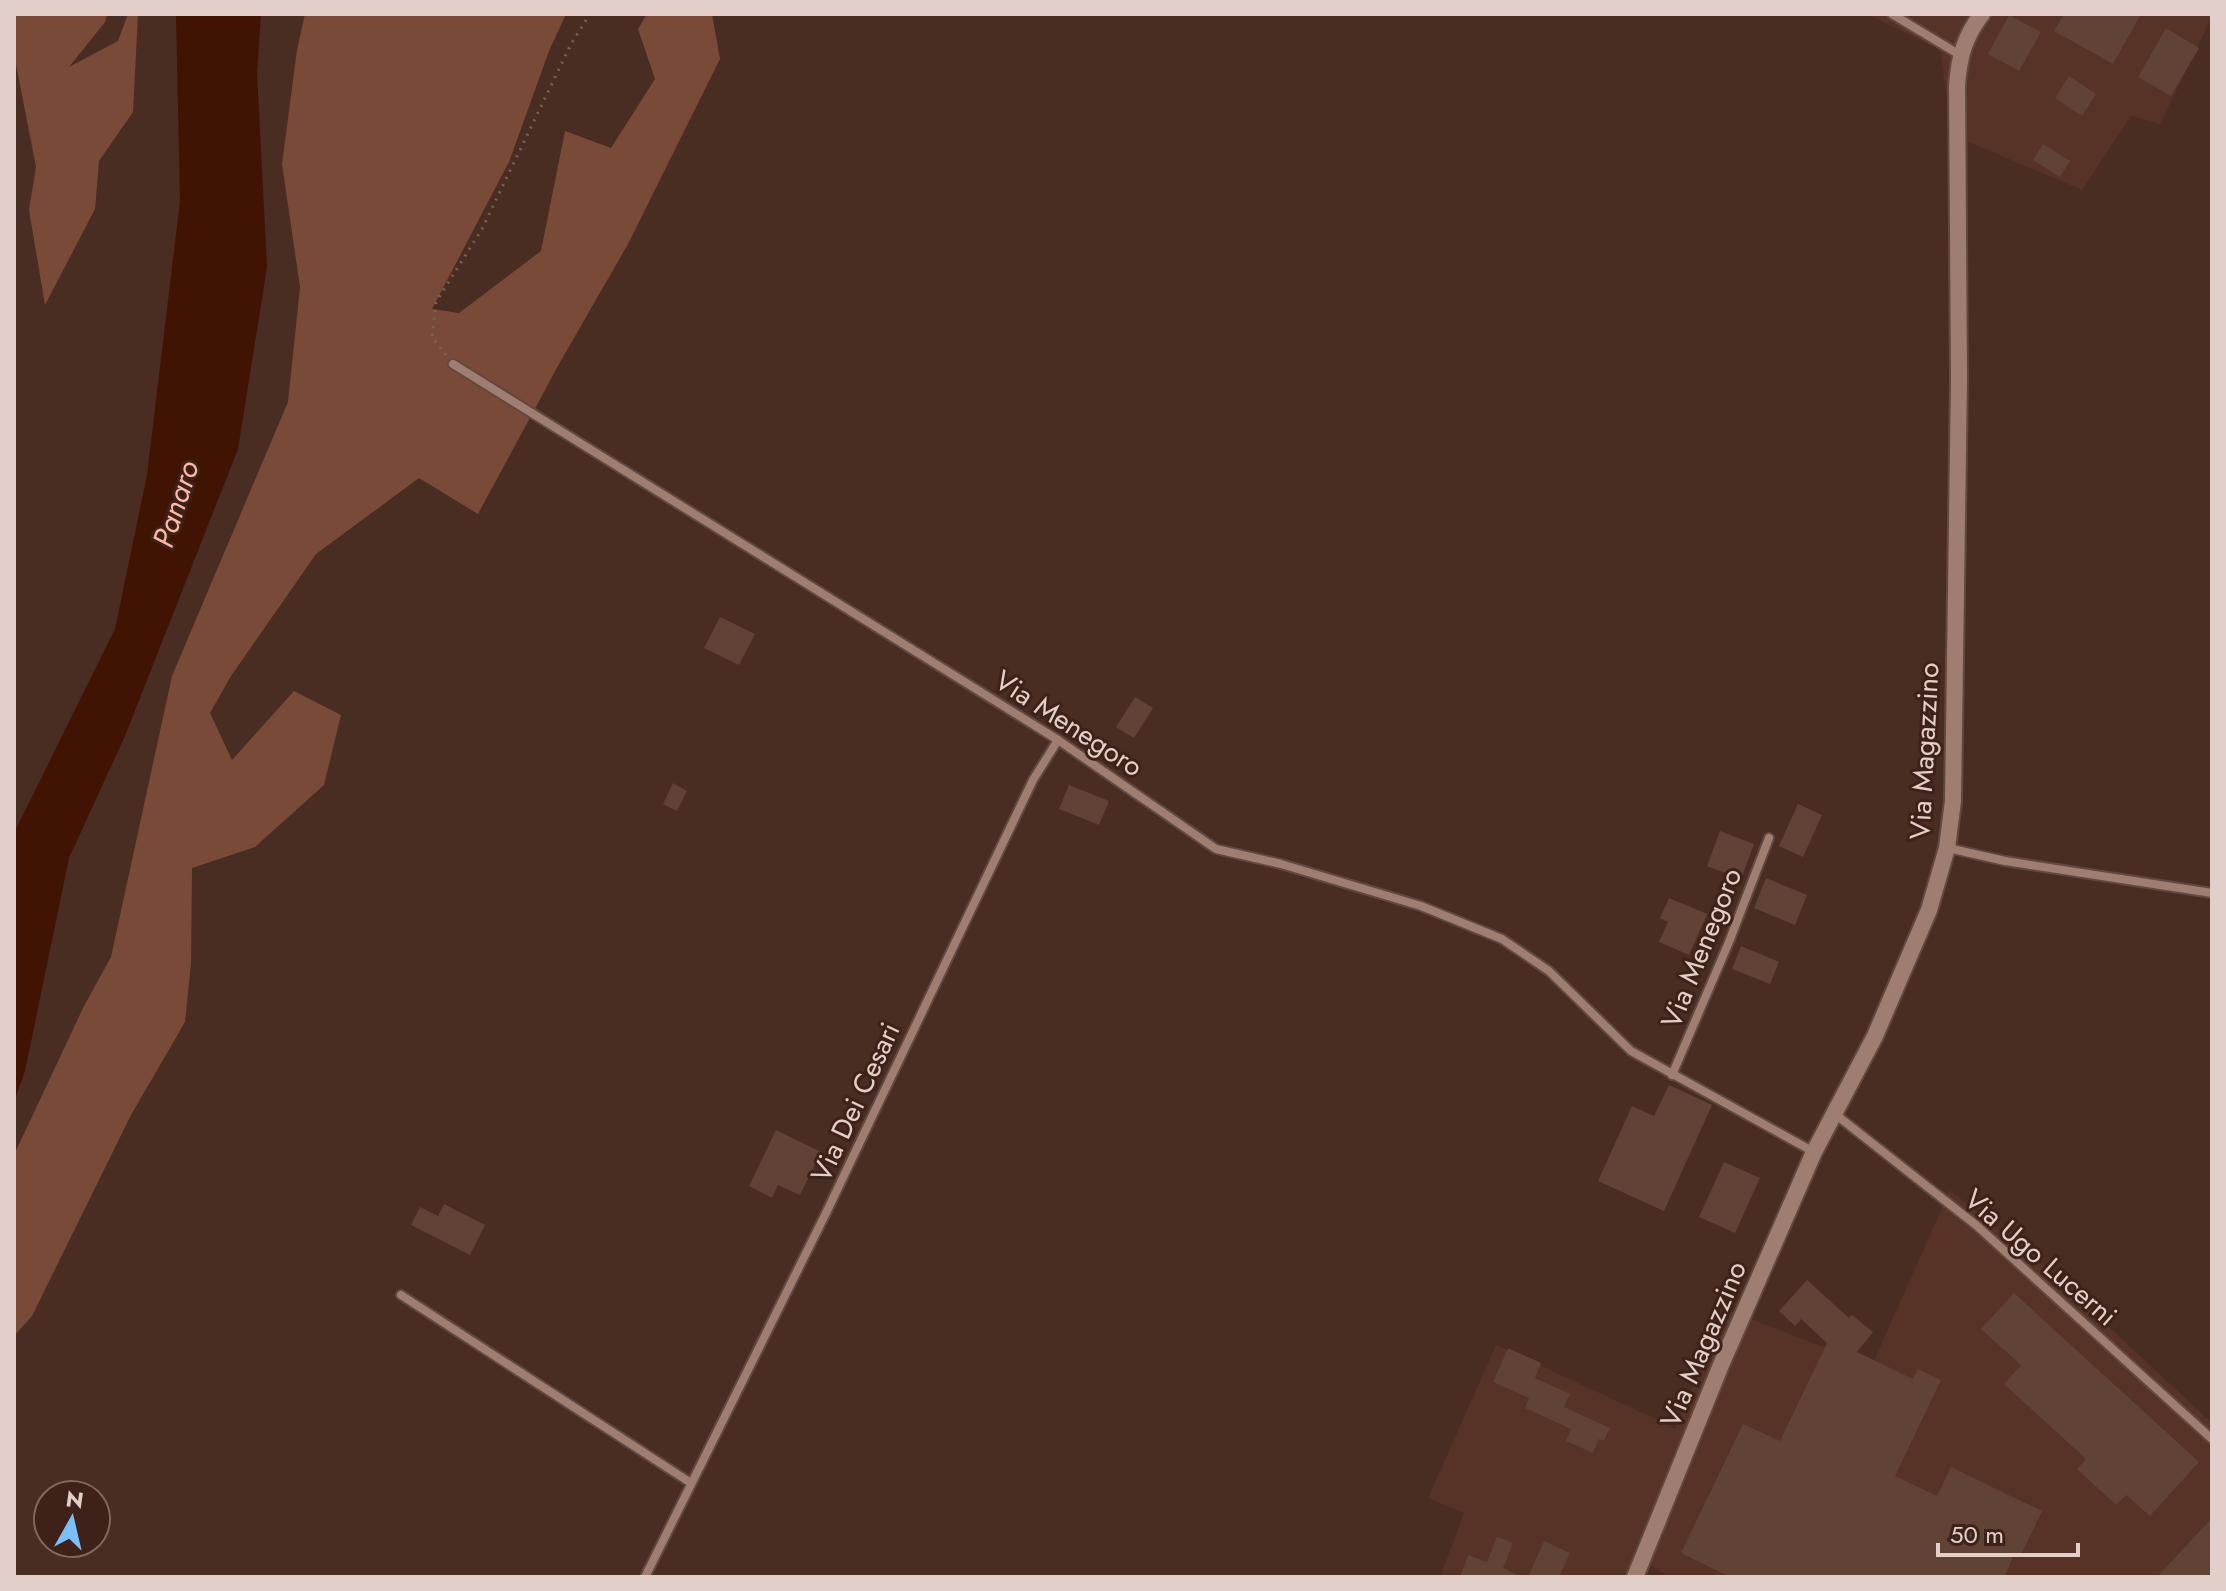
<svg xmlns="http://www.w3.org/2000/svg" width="2226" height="1591" font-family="Jost,sans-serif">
<rect width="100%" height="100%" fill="#492c22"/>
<g fill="#573226">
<polygon points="1867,14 2212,14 2212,17 2160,124 2131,116 2082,190 1952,135 1940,50"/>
<polygon points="1950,1190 2046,1268 2212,1423 2212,1577 1669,1577 1640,1559 1631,1577 1440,1577 1464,1513 1428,1498 1496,1345 1675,1428 1726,1310 1872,1365"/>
</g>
<g fill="#7a4a39">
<polygon points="14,14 107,14 105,22 69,67 118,41 128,14 138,14 133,112 99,161 95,209 45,305 29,210 36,167 14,54"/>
<polygon points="305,14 566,14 549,51 509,162 432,309 459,313 541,251 565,131 611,148 655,79 638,29 647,14 712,14 720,59 628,244 559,364 478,514 419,478 316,554 231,676 210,713 232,760 294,691 341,715 324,785 255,847 192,868 191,964 185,1022 131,1115 32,1316 14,1336 14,1155 84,1006 111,957 172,676 288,402 300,287 282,164 297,50"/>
</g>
<polygon fill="#411303" points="176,14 261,14 257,73 267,267 238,449 125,736 69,858 25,1071 14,1102 14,833 115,629 147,475 180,201"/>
<g fill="#614237">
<polygon points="2064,14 2141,14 2113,64 2054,31"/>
<polygon points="2009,15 2041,32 2019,71 1988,54"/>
<polygon points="2166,28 2199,48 2171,96 2138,77"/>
<polygon points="2069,76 2096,94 2082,116 2055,98"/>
<polygon points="2043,144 2070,161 2060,177 2033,160"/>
<polygon points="720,617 755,634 739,665 704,648"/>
<polygon points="1135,697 1153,708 1134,738 1116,727"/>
<polygon points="673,783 687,791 677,811 663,804"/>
<polygon points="1069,785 1109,801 1099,825 1059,809"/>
<polygon points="1798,804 1822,815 1803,857 1779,846"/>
<polygon points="1720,831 1754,844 1741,879 1707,866"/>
<polygon points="1766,878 1807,895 1795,925 1754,908"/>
<polygon points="1669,898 1707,914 1689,955 1659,942 1668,922 1660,918"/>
<polygon points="1741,946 1779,962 1770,984 1732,969"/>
<polygon points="1669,1085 1712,1105 1664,1211 1598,1181 1632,1106 1654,1116"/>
<polygon points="776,1130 821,1152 800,1195 778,1185 772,1198 749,1186"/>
<polygon points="1724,1162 1760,1178 1735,1233 1699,1217"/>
<polygon points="444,1204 485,1225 470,1255 411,1225 420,1207 438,1216"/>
<polygon points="1807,1280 1849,1318 1852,1315 1873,1332 1857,1352 1913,1379 1918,1369 1941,1380 1895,1476 1937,1496 1951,1467 2042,1511 2020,1557 2014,1555 2004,1577 1730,1577 1681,1553 1743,1424 1780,1441 1827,1343 1801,1319 1795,1326 1779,1311"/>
<polygon points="2014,1293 2199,1462 2150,1516 2126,1495 2116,1505 2077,1469 2086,1459 2004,1384 2021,1365 1981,1329"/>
<polygon points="1508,1348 1541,1363 1535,1378 1570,1394 1564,1407 1610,1428 1604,1441 1599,1439 1593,1453 1566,1441 1571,1429 1525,1408 1529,1398 1493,1382"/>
<polygon points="2212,1518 2212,1577 2157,1577"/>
<polygon points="1497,1537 1513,1543 1503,1568 1522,1577 1460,1577 1468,1555 1487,1562"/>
<polygon points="1544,1541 1570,1553 1559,1577 1528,1577"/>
</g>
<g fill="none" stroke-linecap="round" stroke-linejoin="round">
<g stroke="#614840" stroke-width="12">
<g id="street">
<polyline points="1892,14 1960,55"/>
<polyline points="453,364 1058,740 1216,849 1281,864 1421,906 1502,939 1549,971 1631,1051 1814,1152"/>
<polyline points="1948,848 2005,861 2212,893"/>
<polyline points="1672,1075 1729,942 1769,838"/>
<polyline points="1835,1114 1976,1225 2212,1439"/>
<polyline points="401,1295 691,1483"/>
<polyline points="645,1577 827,1211 1033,780 1058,740"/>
</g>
</g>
<g stroke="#614840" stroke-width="20">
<path id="secondary" d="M1635 1577 1721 1365 1814 1152 1875 1036 1929 910 1947 848 1953 801 1959 379 1957 86C1959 58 1964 37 1982 14"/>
</g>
<polyline stroke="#7b6159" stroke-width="3" stroke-dasharray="2 6" stroke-linecap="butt" points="446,355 432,337 436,302 482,229 571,44 590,14"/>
<use href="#street" stroke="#a07d71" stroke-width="8"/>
<use href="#secondary" stroke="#a07d71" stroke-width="16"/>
</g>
<g text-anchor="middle" stroke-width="6" stroke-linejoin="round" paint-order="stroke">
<g font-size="28" fill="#e3cfc9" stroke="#3e2219">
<text transform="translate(1069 723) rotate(33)" y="10">Via Menegoro</text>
<text transform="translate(1924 751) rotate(-87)" y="10">Via Magazzino</text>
<text transform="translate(1701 948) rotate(-68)" y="10">Via Menegoro</text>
<text transform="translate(855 1102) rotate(-65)" y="10">Via Dei Cesari</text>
<text transform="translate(2041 1257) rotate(41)" y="10">Via Ugo Lucerni</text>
<text transform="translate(1703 1344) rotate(-67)" y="10">Via Magazzino</text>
</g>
<g font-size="30" font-style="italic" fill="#fcb8a2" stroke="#3e2219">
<text transform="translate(176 504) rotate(-72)" y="10">Panaro</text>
</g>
</g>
<rect width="2226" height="1591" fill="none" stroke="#e3cfc9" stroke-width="32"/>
<g transform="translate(72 1519) rotate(8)"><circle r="38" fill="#3e2219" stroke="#80675f" stroke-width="2"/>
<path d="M0-6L14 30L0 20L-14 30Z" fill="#7bbef8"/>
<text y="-12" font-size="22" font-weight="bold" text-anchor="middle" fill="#e3cfc9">N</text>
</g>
<path d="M1938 1543v12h140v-12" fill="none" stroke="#e3cfc9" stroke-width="4"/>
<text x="1950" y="1543" font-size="24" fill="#e3cfc9" stroke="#3e2219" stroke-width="6" paint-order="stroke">50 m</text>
</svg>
